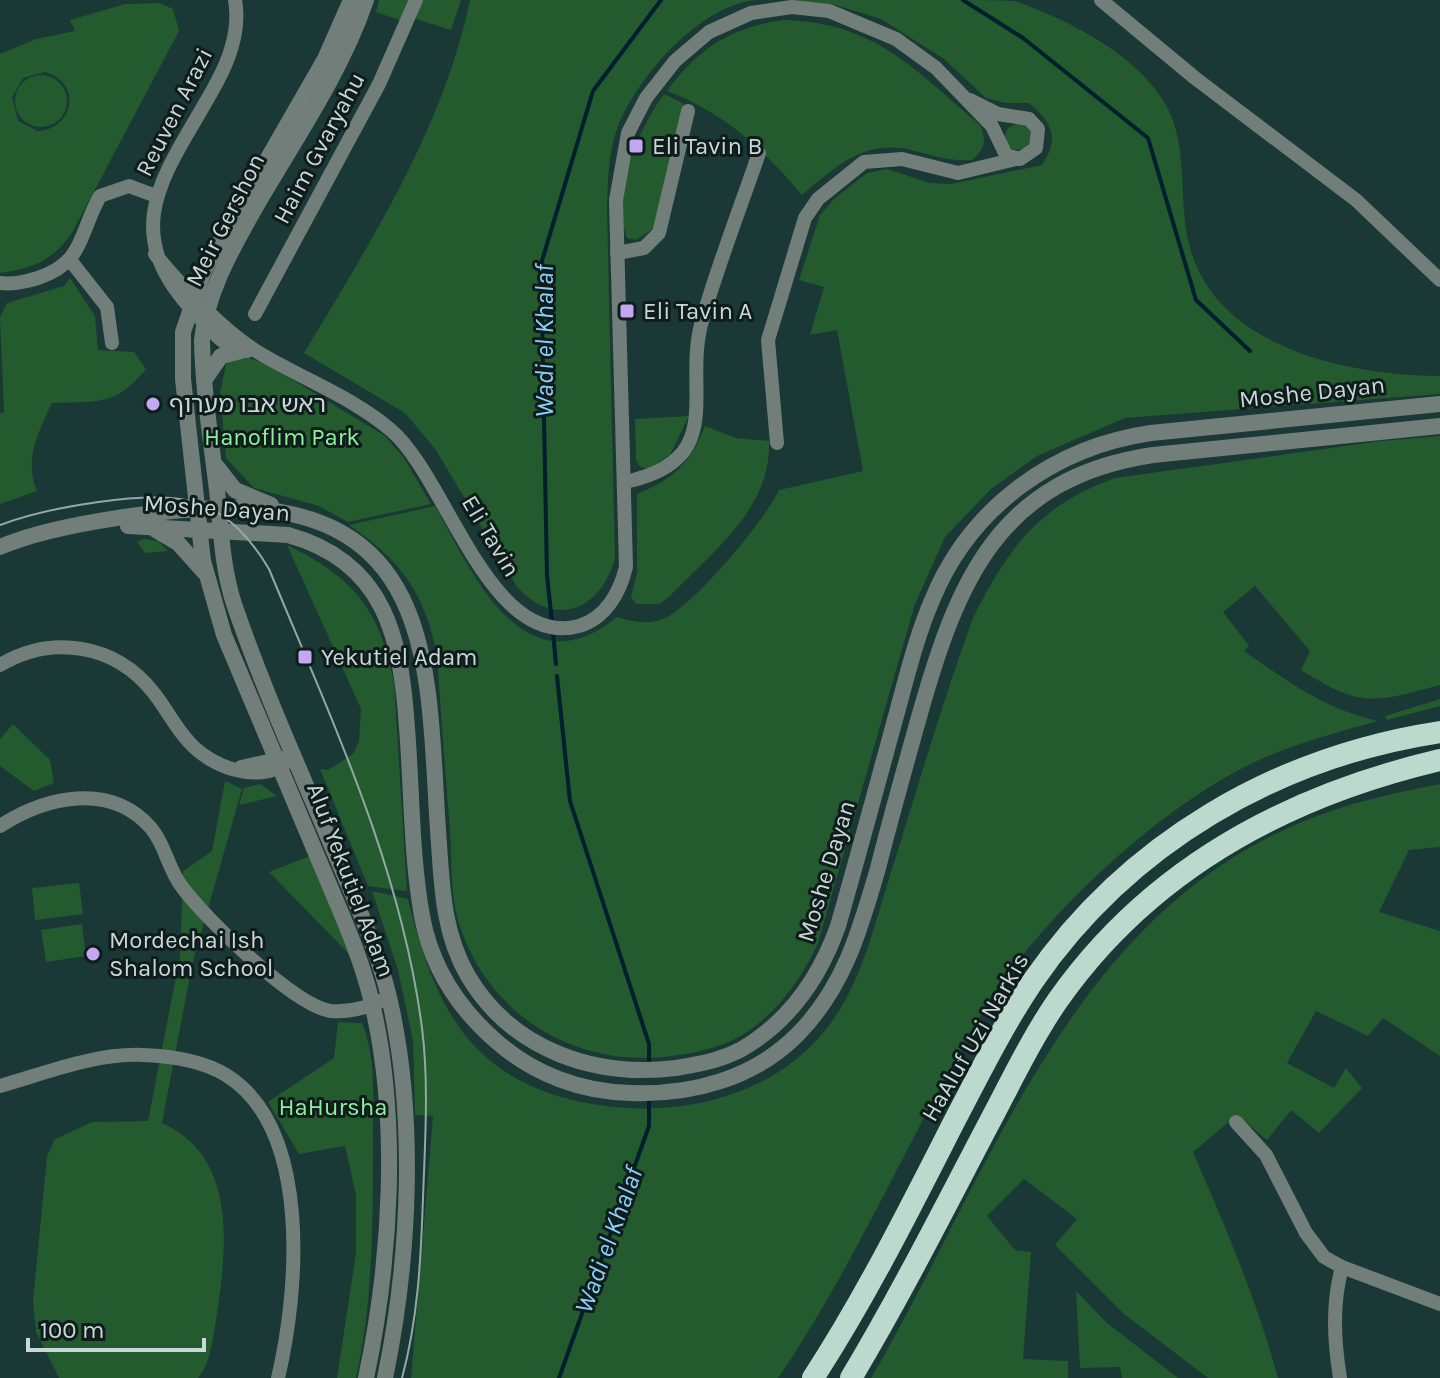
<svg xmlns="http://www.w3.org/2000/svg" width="1440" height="1378" font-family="Karla,'Noto Sans Hebrew',sans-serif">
<rect width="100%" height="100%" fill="#1a3836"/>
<g fill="#235a2e" fill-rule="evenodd">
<polygon points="379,0 409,0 402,21 376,12"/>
<polygon points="422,0 461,0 451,30 416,19"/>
<path d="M470 0H756C700 5 636 78 617 129 608 154 608 182 607 208L615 558C601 610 556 629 517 587L436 450 405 413 304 353C370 243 444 127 470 0Z"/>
<path d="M790 0C847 0 903 0 960 0 976 0 1000 0 1015 1 1068 20 1139 55 1167 107 1189 149 1178 199 1189 244 1215 349 1349 375 1440 376V394L1125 418 1037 456 991 489 945 537 915 604 818 943C802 978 780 1009 747 1032 728 1045 702 1052 679 1055 583 1071 492 1021 460 927 450 897 452 862 450 831 445 772 441 714 437 655 425 594 401 560 349 525L435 506C473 573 523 693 617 617 633 622 649 625 665 618 695 604 765 520 779 490L863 471 837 330 810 335 824 287 799 280 820 215 834 199 867 173 887 169 930 183 951 184 1042 165C1061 137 1051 122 1029 103H1005L986 98 944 59 881 19 836 5Z"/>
<path d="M160 3 173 9 179 31 73 231C54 260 34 268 0 273V54L36 39 75 31 70 20 125 4ZM45 72C82 82 75 128 38 131L18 121 12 97 23 78Z"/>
<path d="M783 20C875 22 915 70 980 125 987 140 985 149 972 160 950 162 931 155 911 150 863 139 836 167 802 195 761 147 726 114 667 91 699 48 730 28 783 20Z"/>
<circle cx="41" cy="101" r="26"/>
<path d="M664 94 684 104 653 229 636 240 627 238C610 194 638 130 664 94Z"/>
<circle cx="1018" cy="137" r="13"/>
<path d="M70 278 95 316 98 350 134 352 146 369C115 407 98 401 52 403 38 433 24 459 37 491L0 504V413L4 412 0 317 7 303 64 286Z"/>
<polygon points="245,357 265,363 385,436 404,458 431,504 348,522 319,506 254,488 226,458 220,393 227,360"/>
<polygon points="689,416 670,455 649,469 640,467 636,460 635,419"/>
<path d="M705 426 736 438 769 441C772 508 712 552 669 597L659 604H636L631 597 637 573V494C674 479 690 463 705 426Z"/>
<path d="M1440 436V685C1373 703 1361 708 1301 670L1310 651 1255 586 1223 612 1249 646 1244 651C1287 681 1326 710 1378 721 1332 734 1284 746 1241 769 1152 815 1043 917 989 1002 914 1124 859 1260 778 1378H411L433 1116 415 1115 413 1041 398 970 372 891 408 899C432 998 465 1074 573 1100 661 1121 763 1104 823 1033 862 987 875 921 893 866 919 783 943 700 973 618 1008 548 1039 505 1115 478L1381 441Z"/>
<polygon points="144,539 158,541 168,551 145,553 137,542"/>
<path d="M287 545C353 577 380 609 394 682L407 891 368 886 320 769 328 770 353 754 359 741 361 709Z"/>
<polygon points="1440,699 1440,706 1387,720 1385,716"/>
<polygon points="13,724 50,760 54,783 34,791 0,766 0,739"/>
<path d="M225 781 242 789 192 965 162 1123C237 1156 227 1246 217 1314 213 1335 212 1361 198 1378H59L36 1332 33 1301 47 1156 55 1139 92 1122 148 1121 180 956 183 871 212 851Z"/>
<polygon points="260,784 277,796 239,805 244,788"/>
<path d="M1440 784V847L1409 850 1379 912 1440 931V1056L1383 1018 1368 1036 1316 1011 1287 1063 1334 1088 1346 1068 1362 1088 1319 1133 1291 1110 1267 1140 1237 1115 1193 1152C1225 1226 1257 1300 1278 1378H1208L1124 1314 1055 1245 1077 1219 1024 1179 987 1216 1015 1250 1031 1252 1023 1359 1068 1361V1378H871C992 1172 1071 908 1317 816 1356 801 1399 792 1440 784Z"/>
<polygon points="310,856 351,956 269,872"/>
<polygon points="79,883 83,914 35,920 32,888"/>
<polygon points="82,924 86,956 46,962 41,930"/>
<path d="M338 1022 362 1023C376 1057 373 1096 373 1132 373 1213 374 1298 356 1378H337L356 1253V1195L345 1146 299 1154 268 1102 334 1058Z"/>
<polygon points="1076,1291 1107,1323 1178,1378 1122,1378 1120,1367 1080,1368"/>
</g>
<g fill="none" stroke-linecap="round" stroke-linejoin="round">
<g stroke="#001e2e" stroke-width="4">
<polyline points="963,0 1023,38 1148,138 1196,300 1250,351"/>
<polyline points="552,623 547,575 541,264 593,91 661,0"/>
<polyline points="553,632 556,664"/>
<polyline points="557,676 570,801 649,1044 649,1063"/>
<polyline points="559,1378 649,1126 649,1100"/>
</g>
<g stroke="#727e79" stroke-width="14">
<path d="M235 0C240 28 230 58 217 82 171 168 112 225 194 312 209 327 224 350 247 351"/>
<polyline points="1101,0 1195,78 1356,200 1440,280"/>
<polyline points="617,253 644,248 659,233 688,111"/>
<path d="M155 254C182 287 225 333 261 354 305 380 354 398 392 431 447 479 490 650 579 626 606 618 620 592 626 567L616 200 628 133 646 98 675 61 709 32 751 13 792 7 829 11 896 39 936 68 992 126 1006 155 1020 159 1036 148 1038 129 1029 119 998 114 970 100"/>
<polyline points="70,260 107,307 112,343"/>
<path d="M0 283C13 285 25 282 38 278 85 262 79 233 100 196L129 186 156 196"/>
<polyline points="255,314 379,84 416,0"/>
<polyline points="777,443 768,340 805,218 818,199 864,162 902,159 958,173 1016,159"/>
<path d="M625 482C730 460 682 390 702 321 718 264 740 209 759 153"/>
<path d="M0 665C52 634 115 644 153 692 166 708 175 727 189 742 211 767 259 785 287 762"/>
<polyline points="241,767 287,757"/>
<path d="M0 826C45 797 110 781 151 828 165 844 168 869 182 887 205 918 294 1006 331 1011 352 1013 370 1007 389 997"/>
<path d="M0 1086C46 1073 95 1053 143 1055 170 1056 203 1061 226 1075 313 1129 298 1294 278 1378"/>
<polyline points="1236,1122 1266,1155 1306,1233 1324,1257 1342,1267 1440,1304"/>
<path d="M1340 1378C1334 1340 1332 1304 1342 1267"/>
</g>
<g stroke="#727e79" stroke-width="16">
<path d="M351 0 325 59 205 268 183 332V379L203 561 224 635C255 709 287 783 318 858 337 904 359 950 371 999 400 1117 391 1260 366 1378"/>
<path d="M366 0C341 74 293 142 254 210 231 251 207 292 202 340 203 390 211 440 217 490 221 529 222 567 234 604 262 686 298 766 332 846 352 894 375 942 388 993 417 1112 410 1258 385 1378"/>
<polyline points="205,379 221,356 241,351"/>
<polyline points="217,467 235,490 271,505"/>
<path d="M128 526 288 535C386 562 401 639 407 728 412 789 411 855 422 916 431 966 458 1008 496 1041 533 1074 581 1092 631 1093 692 1095 753 1079 797 1035 844 988 860 930 878 868 891 817 905 767 919 717 957 582 998 478 1153 455L1440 426"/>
<polyline points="156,530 178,543 204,572"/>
<path d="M0 547C56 523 175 507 237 508 445 513 427 690 439 844 442 890 444 935 468 976 512 1050 594 1078 676 1068 701 1064 728 1059 750 1044 793 1016 821 974 838 926 857 860 875 793 893 727 905 684 915 639 933 598 971 507 1054 447 1151 433L1440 404"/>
</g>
<g stroke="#bcd9ce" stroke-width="22">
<path d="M813 1378C867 1295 911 1206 956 1118 980 1072 1004 1024 1033 981 1128 843 1276 757 1440 732"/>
<path d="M851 1378C900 1296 943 1211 987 1127 1010 1084 1031 1039 1058 1000 1151 868 1287 796 1440 760"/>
</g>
<path stroke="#93a7a6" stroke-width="2" d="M0 525C45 508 152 488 197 503 230 515 251 539 269 569 331 719 401 866 422 1028 429 1083 425 1142 423 1198 421 1258 418 1319 402 1378"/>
</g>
<g fill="#c4a7f1" stroke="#101c1c" stroke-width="3">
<rect x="628" y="138" width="16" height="16" rx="4"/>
<rect x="619" y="303" width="16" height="16" rx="4"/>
<circle cx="153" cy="404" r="8"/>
<rect x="297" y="649" width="16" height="16" rx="4"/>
<circle cx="93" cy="954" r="8"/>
</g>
<g text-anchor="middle" stroke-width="6" stroke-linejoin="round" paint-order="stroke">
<g font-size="24" fill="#c8d8d7" stroke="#101c1c">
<text transform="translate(174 112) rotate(-63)" y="8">Reuven Arazi</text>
<text transform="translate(319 148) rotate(-62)" y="8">Haim Gvaryahu</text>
<text transform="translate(225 220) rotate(-63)" y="8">Meir Gershon</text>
<text transform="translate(1312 392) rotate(-6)" y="8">Moshe Dayan</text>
<text transform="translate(217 508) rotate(4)" y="8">Moshe Dayan</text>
<text transform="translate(491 536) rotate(59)" y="8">Eli Tavin</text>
<text transform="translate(826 871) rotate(-73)" y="8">Moshe Dayan</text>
<text transform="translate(351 880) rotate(69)" y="8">Aluf Yekutiel Adam</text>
<text transform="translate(975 1037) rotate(-60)" y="8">HaAluf Uzi Narkis</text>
</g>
<g font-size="24" fill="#c8d8d7" stroke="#101c1c" text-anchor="start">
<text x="652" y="154">Eli Tavin B</text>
<text x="643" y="319">Eli Tavin A</text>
<text x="169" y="412">ראש אבו מערוף</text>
<text x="321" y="665">Yekutiel Adam</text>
<text x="109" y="948">Mordechai Ish<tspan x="109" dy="28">Shalom School</tspan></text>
</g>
<g font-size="24" fill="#8bf29b" stroke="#101c1c">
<text x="282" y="445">Hanoflim Park</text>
<text x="333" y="1115">HaHursha</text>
</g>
<g font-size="26" font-style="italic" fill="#88cff9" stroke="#101c1c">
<text transform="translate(544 341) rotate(-90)" y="9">Wadi el Khalaf</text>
<text transform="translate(608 1240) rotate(-70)" y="9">Wadi el Khalaf</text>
</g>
</g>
<path d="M28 1338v12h176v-12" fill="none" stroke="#c8d8d7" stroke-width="4"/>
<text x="40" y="1338" font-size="24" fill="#c8d8d7" stroke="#101c1c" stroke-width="6" paint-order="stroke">100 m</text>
</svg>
